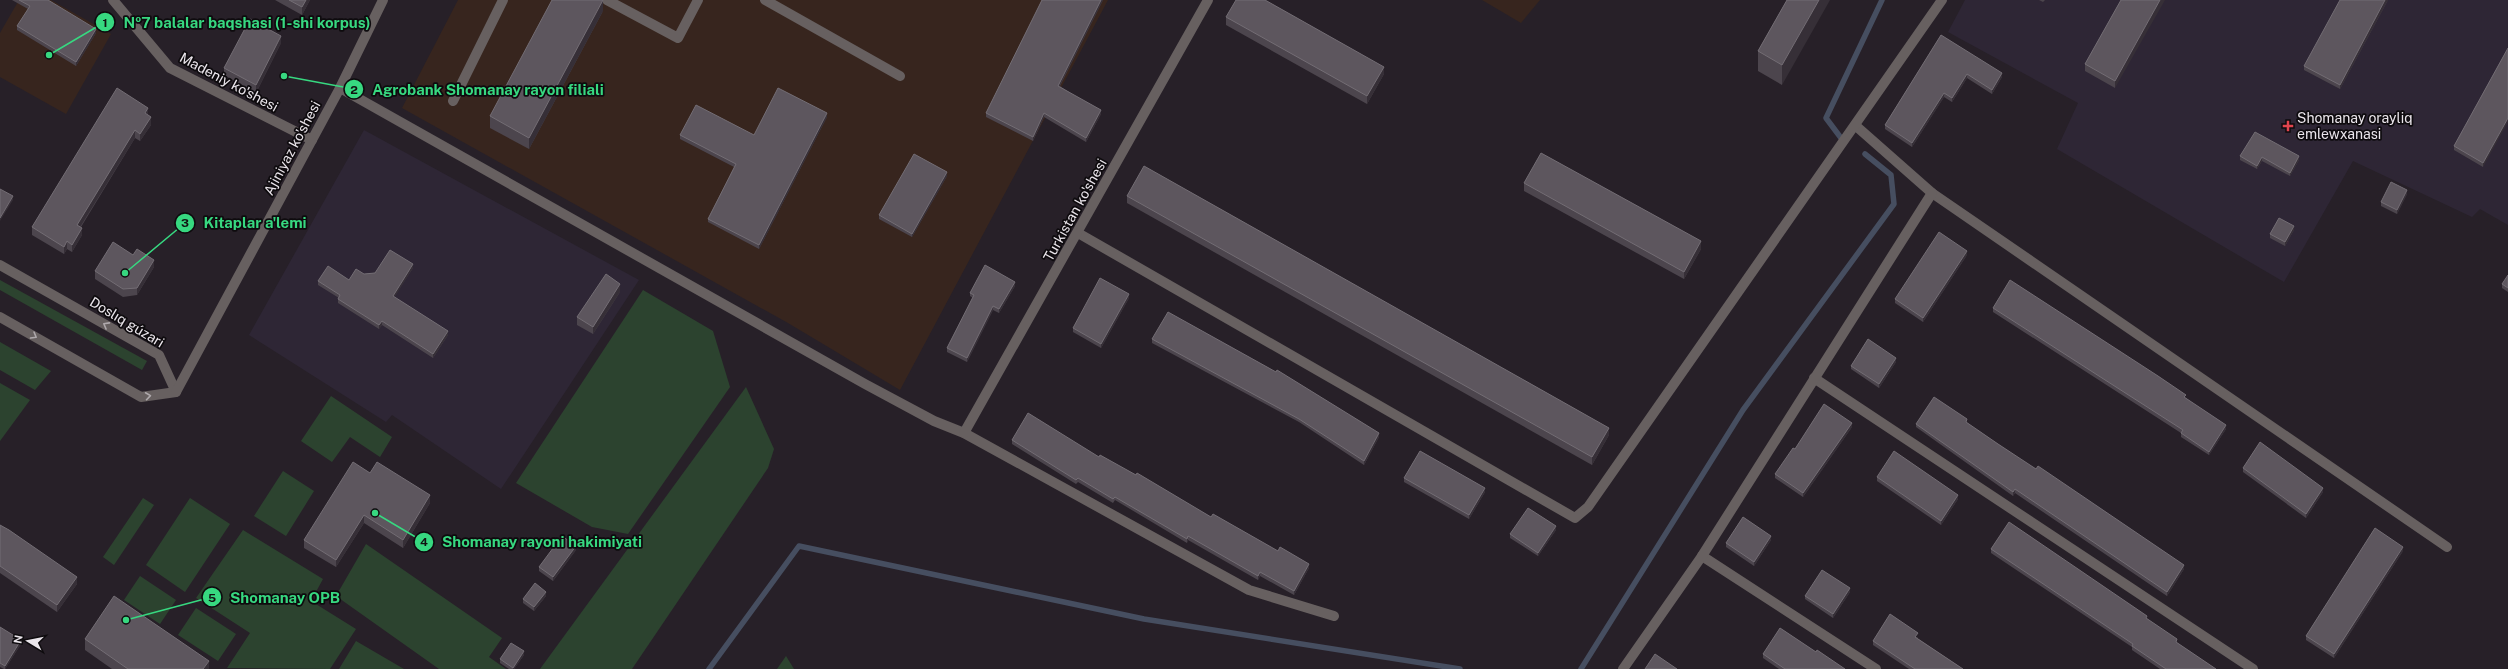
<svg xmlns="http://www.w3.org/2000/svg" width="2508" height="669" font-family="'Public Sans',sans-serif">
<rect width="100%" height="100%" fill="#272028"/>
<g fill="#37251e">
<polygon points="19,0 51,0 111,34 66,114 0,77 0,33"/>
<polygon points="458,0 1108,0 900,390 788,323 402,108"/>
<polygon points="1482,0 1540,0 1521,23"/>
</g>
<g fill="#2e2635">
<polygon points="1965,0 2508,0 2508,225 2480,209 2472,217 2353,161 2284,282 2057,149 2078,103 1948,32"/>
<polygon points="364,130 639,280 501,489 392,415 386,422 249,335"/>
</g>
<g fill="#2c432f">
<polygon points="0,280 147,361 142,370 0,290"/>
<polygon points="643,290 713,331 730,387 628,534 592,527 516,483"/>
<polygon points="0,342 51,371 35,390 0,370"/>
<polygon points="0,383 30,400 0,441"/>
<polygon points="746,387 774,449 768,468 632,669 540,669"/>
<polygon points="331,396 392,437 380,457 350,437 332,462 301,441"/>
<polygon points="283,471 314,491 286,536 254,516"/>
<polygon points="143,498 154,505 114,565 103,557"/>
<polygon points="190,498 230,524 185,592 146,565"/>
<polygon points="243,530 323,579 311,601 356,629 330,669 227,668 250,633 196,598"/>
<polygon points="366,544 502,638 489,657 506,669 439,669 336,596"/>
<polygon points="140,576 176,600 160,624 124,600"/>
<polygon points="196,608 236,634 218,661 178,635"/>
<polygon points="356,641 404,669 339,669"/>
<polygon points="786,656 794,669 777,669"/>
</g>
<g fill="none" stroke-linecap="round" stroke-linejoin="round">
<g stroke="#464e60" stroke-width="5.5">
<polyline points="1841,138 1826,118 1882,0"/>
<polyline points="709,669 799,546 1144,619 1460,669"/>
<polyline points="1581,669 1743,410 1894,204 1891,175 1865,154"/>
</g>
<g stroke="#676060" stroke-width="10">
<polyline points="113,0 170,68 312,140"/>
<polyline points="607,0 678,38 698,0"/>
<polyline points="765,0 900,76"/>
<polyline points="340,88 865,384 934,421 964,433 1249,590 1334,616"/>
<polyline points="453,101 503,0"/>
<polyline points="1856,126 1932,193 2447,547"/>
<polyline points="1078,233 1575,518 1588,507 1942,0"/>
<polyline points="0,265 159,355 176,392 141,397 0,317"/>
<polyline points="1814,378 2253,669"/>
<polyline points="176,392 340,88 383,0"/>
<polyline points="964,433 1208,0"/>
<polyline points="1702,556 1876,669"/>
<polyline points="1623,669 1702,556 1932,193"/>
</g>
</g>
<g fill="#4c454d">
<polygon points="12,0 48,0 96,33 76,66 17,30 17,26 28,9"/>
<polygon points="275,0 310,0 302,15"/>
<polygon points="1042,0 1103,0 1060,86 1101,114 1086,142 1044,117 1033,141 986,117 986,113"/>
<polygon points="1787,0 1782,85 1758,71 1758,51"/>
<polygon points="2039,0 2045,0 2043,2"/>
<polygon points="2121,0 2115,88 2085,71 2085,64"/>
<polygon points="2388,0 2340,89 2304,70 2304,66"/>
<polygon points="603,11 529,149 490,128 490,116"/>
<polygon points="1226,17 1384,74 1367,104 1226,25"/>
<polygon points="1941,35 2002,77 1992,94 1967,78 1952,102 1944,97 1912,147 1885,129 1885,125"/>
<polygon points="281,43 256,93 224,75 224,68"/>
<polygon points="2508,48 2483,167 2454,150 2454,146"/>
<polygon points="148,115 151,125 140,141 135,138 81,227 82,235 72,252 67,249 64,254 32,235 32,227"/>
<polygon points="827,117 759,249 708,222 708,219 734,167 680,139 680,135 754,135"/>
<polygon points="2240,156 2299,160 2290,176 2262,161 2257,169 2240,160"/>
<polygon points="947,176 912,237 879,219 879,215"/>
<polygon points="1524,183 1701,249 1684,279 1524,191"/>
<polygon points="2407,194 2397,214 2381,206 2381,202"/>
<polygon points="1127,196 1609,435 1592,465 1127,203"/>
<polygon points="2294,230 2285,246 2270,238 2270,234"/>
<polygon points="133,255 154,267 137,295 123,297 95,279 95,271"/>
<polygon points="1967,255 1923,322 1895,303 1895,299"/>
<polygon points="413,268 394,297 448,335 433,358 382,325 379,329 338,303 338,299 339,298 318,285 318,281 349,280 364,274"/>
<polygon points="2508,275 2508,292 2502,288 2502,284"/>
<polygon points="1015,286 999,313 993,310 967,362 947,352 947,348 973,298 970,296 970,293"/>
<polygon points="620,292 593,334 577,325 577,317"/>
<polygon points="1129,298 1101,348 1073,332 1073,328"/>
<polygon points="1993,308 2186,398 2226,429 2209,455 2181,437 2181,433 1993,312"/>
<polygon points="1152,339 1379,437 1364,465 1299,422 1152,343"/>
<polygon points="1896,362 1879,388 1851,369 1851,366"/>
<polygon points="1967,423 1998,444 2184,569 2167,596 2015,493 2013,496 1916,427 1916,424"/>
<polygon points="1852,427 1803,497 1775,478 1775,474 1795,449"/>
<polygon points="1012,440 1099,457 1136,475 1211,517 1309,568 1294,595 1260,576 1258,580 1188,540 1187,543 1115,500 1113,503 1078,482 1076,484 1012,444"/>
<polygon points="2243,468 2323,492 2306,518 2243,472"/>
<polygon points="370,473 430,503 403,548 364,523 336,567 304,548 304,540"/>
<polygon points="1877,477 1958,499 1941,525 1877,481"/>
<polygon points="1404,478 1485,492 1469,519 1404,482"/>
<polygon points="0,525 77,584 57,612 0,573"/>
<polygon points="1556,530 1538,556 1510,538 1510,534"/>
<polygon points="1771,540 1754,566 1726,547 1726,543"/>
<polygon points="1991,549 2147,619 2177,643 2216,669 2160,669 2132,650 2132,647 1991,553"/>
<polygon points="576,550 553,581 539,571 539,567"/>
<polygon points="2403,551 2334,658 2306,640 2306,636"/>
<polygon points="1850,592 1833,618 1805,599 1805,596"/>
<polygon points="546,596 534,611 523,603 523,599"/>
<polygon points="0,627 21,644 5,669 4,669 0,667"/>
<polygon points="1918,637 1917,638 1963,669 1909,669 1873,645 1873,641"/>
<polygon points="85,639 209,669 112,669 85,650"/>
<polygon points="1816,652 1845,669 1779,669 1763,658 1763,654"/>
<polygon points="524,655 514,669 509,669 500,663 500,659"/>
</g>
<g fill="#362f37">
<polygon points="306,0 310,0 302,15 302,7"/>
<polygon points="603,0 603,11 529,149 529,138"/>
<polygon points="1101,0 1103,0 1058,89 1058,86"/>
<polygon points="1819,0 1830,0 1782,85 1782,65"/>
<polygon points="2160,0 2165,0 2115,88 2115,81"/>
<polygon points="2385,0 2388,0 2340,89 2340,85"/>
<polygon points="96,29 96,33 76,66 76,62"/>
<polygon points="281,36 281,43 256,93 256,85"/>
<polygon points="1384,67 1384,74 1367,104 1367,96"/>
<polygon points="2002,73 2002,77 1992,94 1992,90"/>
<polygon points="1967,74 1967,78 1952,102 1952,98"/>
<polygon points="1944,93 1944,97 1912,147 1912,143"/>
<polygon points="148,108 148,115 145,113"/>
<polygon points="1101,110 1101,114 1086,142 1086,138"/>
<polygon points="827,113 827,117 759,249 759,245"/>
<polygon points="1044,113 1044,117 1033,141 1033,137"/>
<polygon points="151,117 151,125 140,141 140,134"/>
<polygon points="2508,118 2508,122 2483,167 2483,163"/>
<polygon points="135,130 135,138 77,232 77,225"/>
<polygon points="2299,156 2299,160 2290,176 2290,173"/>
<polygon points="2262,157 2262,161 2257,169 2257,166"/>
<polygon points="947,172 947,176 912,237 912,234"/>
<polygon points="2407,190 2407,194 2397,214 2397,210"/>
<polygon points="13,196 13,200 0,221 0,218"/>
<polygon points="2294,226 2294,230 2285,246 2285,242"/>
<polygon points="82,228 82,235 72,252 72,245"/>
<polygon points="67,241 67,249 64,254 64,247"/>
<polygon points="1701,241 1701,249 1684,279 1684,272"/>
<polygon points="1967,251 1967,255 1923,322 1923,318"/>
<polygon points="154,260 154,267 137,295 137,288"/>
<polygon points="413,264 413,268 393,300 393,296"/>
<polygon points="1015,282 1015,286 999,313 999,309"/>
<polygon points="620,284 620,292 593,334 593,327"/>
<polygon points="1129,294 1129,298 1101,348 1101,344"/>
<polygon points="993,306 993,310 967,362 967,358"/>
<polygon points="382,321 382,325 379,329 379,325"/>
<polygon points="448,331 448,335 433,358 433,354"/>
<polygon points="1896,358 1896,362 1879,388 1879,384"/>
<polygon points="1852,423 1852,427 1803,497 1803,493"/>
<polygon points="2226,425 2226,429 2209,455 2209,452"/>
<polygon points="1609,428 1609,435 1592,465 1592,457"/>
<polygon points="1379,433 1379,437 1364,465 1364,461"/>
<polygon points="1485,488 1485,492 1469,519 1469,515"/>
<polygon points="2323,488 2323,492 2306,518 2306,514"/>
<polygon points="2015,489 2015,493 2013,496 2013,492"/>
<polygon points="430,495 430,503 403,548 403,540"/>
<polygon points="1958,495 1958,499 1941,525 1941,521"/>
<polygon points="364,515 364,523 336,567 336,560"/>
<polygon points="1556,526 1556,530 1538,556 1538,553"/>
<polygon points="1188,536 1188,540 1187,543 1187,539"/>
<polygon points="1771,536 1771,540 1754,566 1754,562"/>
<polygon points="576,546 576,550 553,581 553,577"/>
<polygon points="2403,547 2403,551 2334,658 2334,654"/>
<polygon points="1309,564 1309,568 1294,595 1294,591"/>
<polygon points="2184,565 2184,569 2167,596 2167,592"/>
<polygon points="1260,572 1260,576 1258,580 1258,576"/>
<polygon points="77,577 77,584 57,612 57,605"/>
<polygon points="1850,588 1850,592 1833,618 1833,614"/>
<polygon points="546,592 546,596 534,611 534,607"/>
<polygon points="21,640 21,644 5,669 5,666"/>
<polygon points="524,651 524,655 514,669 513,669 513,668"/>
<polygon points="209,661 209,669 203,669"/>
</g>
<g fill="#5d565e" stroke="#736d74">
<polygon points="19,0 48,0 96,29 76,62 17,26 30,6"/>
<polygon points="289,0 306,0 302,7"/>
<polygon points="552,0 603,0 529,138 490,116"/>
<polygon points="1042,0 1101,0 1058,86 1101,110 1086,138 1044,113 1033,137 986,113"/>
<polygon points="1236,0 1265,0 1384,67 1367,96 1226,17"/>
<polygon points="1787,0 1819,0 1782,65 1758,51"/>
<polygon points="2121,0 2160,0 2115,81 2085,64"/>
<polygon points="2340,0 2385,0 2340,85 2304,66"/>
<polygon points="250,19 281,36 256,85 224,68"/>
<polygon points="1941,35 2002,73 1992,90 1967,74 1952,98 1944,93 1912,143 1885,125"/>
<polygon points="2508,48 2508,118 2483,163 2454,146"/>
<polygon points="117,88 148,108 145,113 151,117 140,134 135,130 77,225 82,228 72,245 67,241 64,247 32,227"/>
<polygon points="778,88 827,113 759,245 708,219 736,164 680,135 696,105 754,135"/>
<polygon points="2255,132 2299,156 2290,173 2262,157 2257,166 2240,156"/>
<polygon points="1541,153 1701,241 1684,272 1524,183"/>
<polygon points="914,154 947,172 912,234 879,215"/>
<polygon points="1144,166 1609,428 1592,457 1127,196"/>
<polygon points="2391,182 2407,190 2397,210 2381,202"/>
<polygon points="0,189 13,196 0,218"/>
<polygon points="2279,218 2294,226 2285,242 2270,234"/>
<polygon points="1939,232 1967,251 1923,318 1895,299"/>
<polygon points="113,242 133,255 137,249 154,260 137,288 123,289 95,271"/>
<polygon points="390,250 413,264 393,296 448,331 433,354 382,321 379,325 338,299 340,295 318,281 328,266 349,280 356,269 364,274 375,273"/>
<polygon points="985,265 1015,282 999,309 993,306 967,358 947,348 974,295 970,293"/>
<polygon points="606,274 620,284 593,327 577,317"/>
<polygon points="2508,275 2508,288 2502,284"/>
<polygon points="1100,278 1129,294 1101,344 1073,328"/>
<polygon points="2010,280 2158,376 2186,395 2184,397 2226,425 2209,452 2181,433 2183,430 1993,308"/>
<polygon points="1168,312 1276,372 1277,370 1379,433 1364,461 1299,419 1152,339"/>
<polygon points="1868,339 1896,358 1879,384 1851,366"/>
<polygon points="1934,397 1967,419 1966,422 1998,444 2036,469 2038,466 2184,565 2167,592 2015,489 2013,492 1916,424"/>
<polygon points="1824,404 1852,423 1803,493 1775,474 1793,448 1795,449"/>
<polygon points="1028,413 1099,457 1100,455 1136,475 1137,473 1211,517 1213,514 1278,551 1280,547 1309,564 1294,591 1260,572 1258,576 1188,536 1187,539 1115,497 1113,499 1078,478 1076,480 1012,440"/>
<polygon points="2260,442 2323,488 2306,514 2243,468"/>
<polygon points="1420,451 1485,488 1469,515 1404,478"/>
<polygon points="1894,451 1958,495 1941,521 1877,477"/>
<polygon points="353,462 370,473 377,462 430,495 403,540 364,515 336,560 304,540"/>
<polygon points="1528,508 1556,526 1538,553 1510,534"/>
<polygon points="1743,517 1771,536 1754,562 1726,543"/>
<polygon points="2009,522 2147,616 2146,618 2177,639 2176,642 2216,669 2166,669 2132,646 2133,644 1991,549"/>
<polygon points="0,525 9,530 77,577 57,605 0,566"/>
<polygon points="2375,528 2403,547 2334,654 2306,636"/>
<polygon points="562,536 576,546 553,577 539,567"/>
<polygon points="1822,570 1850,588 1833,614 1805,596"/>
<polygon points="535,583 546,592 534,607 523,599"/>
<polygon points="114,596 209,661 203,669 128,669 85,639"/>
<polygon points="1890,614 1918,633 1915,637 1963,669 1915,669 1873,641"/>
<polygon points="0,627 21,640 5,666 0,663"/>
<polygon points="1780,628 1816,652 1817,650 1845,669 1785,669 1763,654"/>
<polygon points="511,643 524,651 513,668 500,659"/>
<polygon points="1655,654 1677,669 1645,669"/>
</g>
<defs><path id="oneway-chevron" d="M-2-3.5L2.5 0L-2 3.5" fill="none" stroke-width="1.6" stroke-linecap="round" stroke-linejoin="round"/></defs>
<g stroke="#afa9ac">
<use href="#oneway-chevron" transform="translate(106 325) rotate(-151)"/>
<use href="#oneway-chevron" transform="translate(34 336) rotate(30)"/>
<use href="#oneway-chevron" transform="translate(148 396) rotate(-8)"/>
</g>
<path fill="#e0444e" stroke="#0e0b0e" stroke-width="1.5" d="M2286 120h4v4h4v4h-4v4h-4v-4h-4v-4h4z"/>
<g text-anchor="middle" stroke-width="3.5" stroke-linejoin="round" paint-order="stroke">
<g font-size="14" fill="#eae5eb" stroke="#0e0b0e">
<text transform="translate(229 82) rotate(28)" y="5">Madeniy ko'shesi</text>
<text transform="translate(292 148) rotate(-62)" y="5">Ajiniyaz ko'shesi</text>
<text transform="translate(1075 210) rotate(-61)" y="5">Turkistan ko'shesi</text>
<text transform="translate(127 322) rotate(31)" y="5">Doslıq gúzari</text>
</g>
<g font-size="14" fill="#eae5eb" stroke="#0e0b0e" text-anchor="start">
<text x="2297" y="123">Shomanay orayliq<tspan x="2297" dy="16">emlewxanasi</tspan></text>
</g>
</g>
<path fill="none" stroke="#37d880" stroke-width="1.5" d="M49 55L105 22M284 76L354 89M125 273L185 223M375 513L424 542M126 620L212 597"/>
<g fill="#37d880" stroke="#0e0b0e" stroke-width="1.5">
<circle cx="49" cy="55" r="4"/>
<circle cx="284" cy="76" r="4"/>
<circle cx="125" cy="273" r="4"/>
<circle cx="375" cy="513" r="4"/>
<circle cx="126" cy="620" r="4"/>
<circle cx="105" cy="22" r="10"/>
<circle cx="354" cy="89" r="10"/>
<circle cx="185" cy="223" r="10"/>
<circle cx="424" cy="542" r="10"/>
<circle cx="212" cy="597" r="10"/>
</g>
<g font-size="12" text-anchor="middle" font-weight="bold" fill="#111">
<text x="105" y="27">1</text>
<text x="354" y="94">2</text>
<text x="185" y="227">3</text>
<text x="424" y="546">4</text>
<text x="212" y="602">5</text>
</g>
<g font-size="15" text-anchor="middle" font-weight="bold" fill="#37d880" stroke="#0e0b0e" stroke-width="3.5" stroke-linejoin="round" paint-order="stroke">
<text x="247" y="28">№7 balalar baqshasi (1-shi korpus)</text>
<text x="488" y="95">Agrobank Shomanay rayon filiali</text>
<text x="255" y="228">Kitaplar a'lemi</text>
<text x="542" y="547">Shomanay rayoni hakimiyati</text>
<text x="285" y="603">Shomanay OPB</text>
</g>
<g transform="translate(28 641) rotate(280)" stroke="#0e0b0e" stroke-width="3" paint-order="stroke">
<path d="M0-3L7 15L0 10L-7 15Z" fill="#eae5eb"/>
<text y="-6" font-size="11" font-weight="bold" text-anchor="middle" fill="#eae5eb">N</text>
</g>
</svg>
